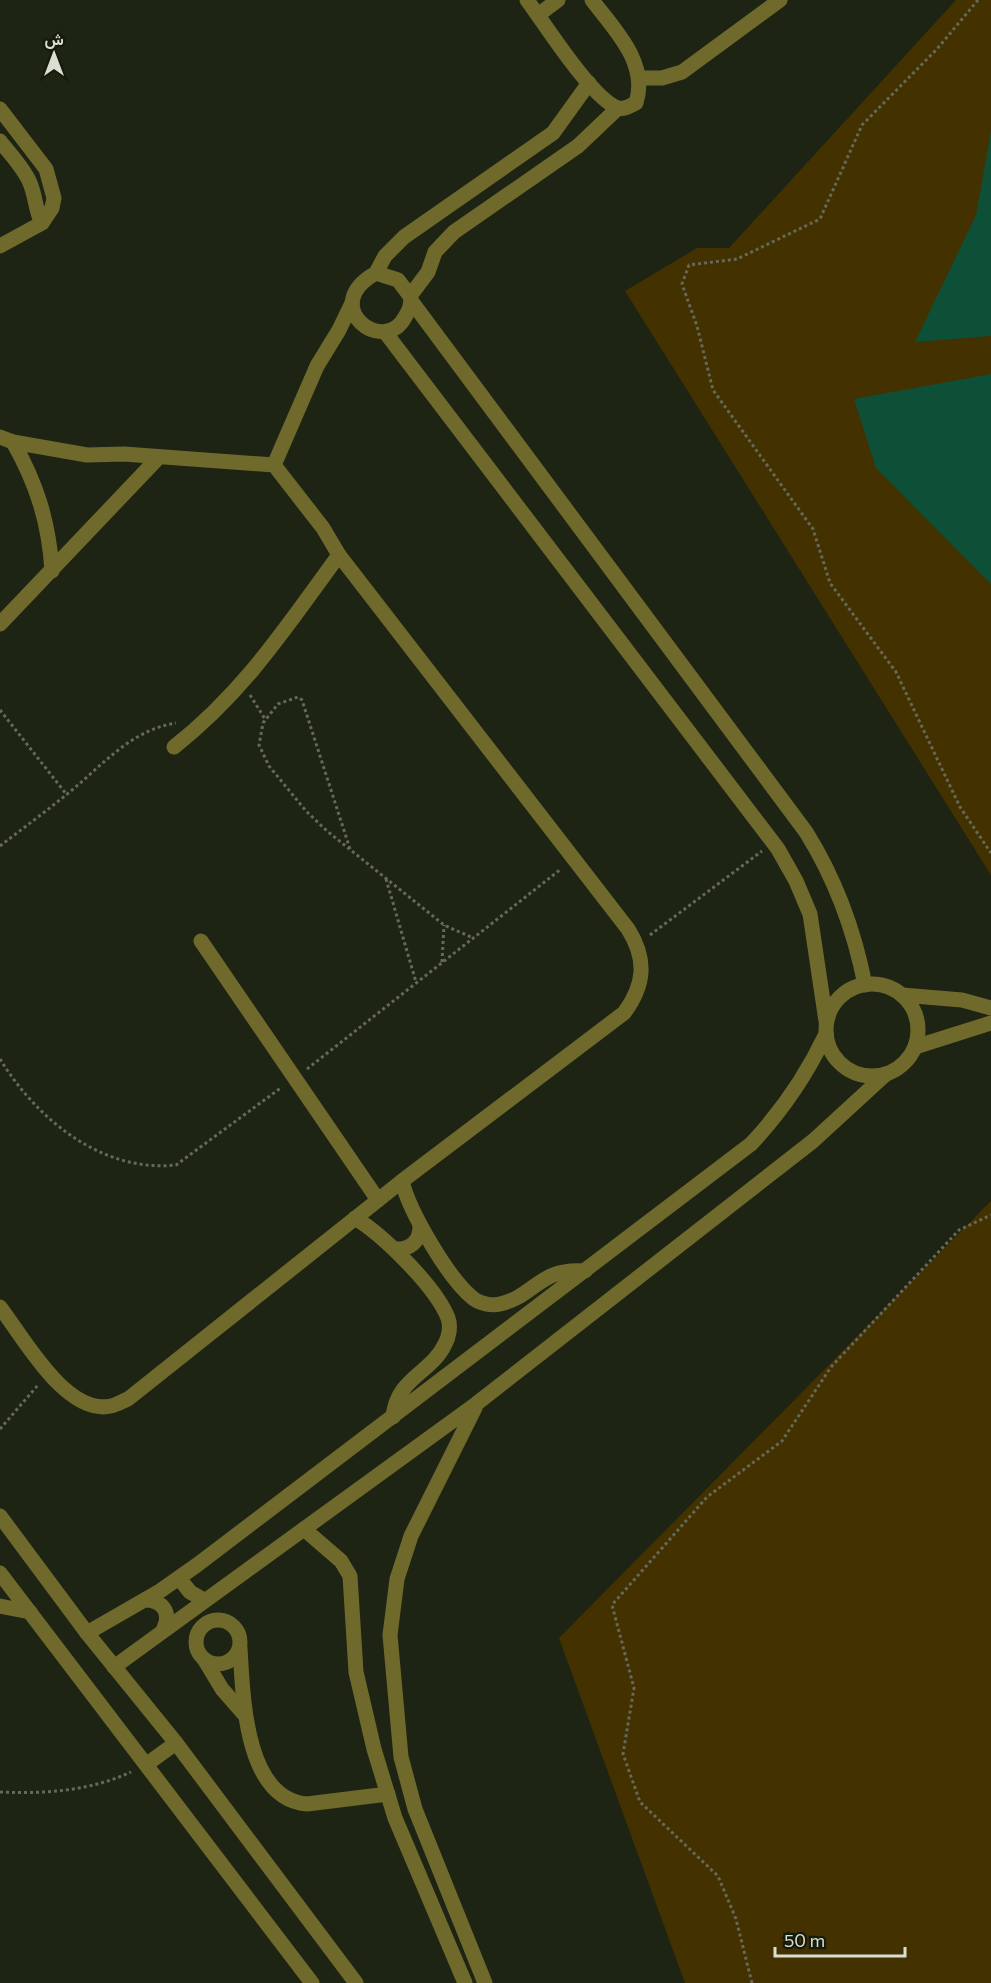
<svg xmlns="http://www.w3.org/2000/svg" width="991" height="1983" font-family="Commissioner,Vazirmatn,sans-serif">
<rect width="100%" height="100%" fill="#1e2413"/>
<g fill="#443100">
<polygon points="956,0 991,0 991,875 625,291 697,248 729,248"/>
<polygon points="991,1201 991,1983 685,1983 559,1638"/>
</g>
<g fill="#0d4f37">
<polygon points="991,131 991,336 915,342 976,215"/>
<polygon points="991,374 991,584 876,468 854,399"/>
</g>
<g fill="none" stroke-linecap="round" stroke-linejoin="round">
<g stroke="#64695a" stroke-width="3" stroke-dasharray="3 3" stroke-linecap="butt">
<polyline points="978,0 937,49 862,125 820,219 737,259 689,265 682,284 697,326 713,390 813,529 830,583 896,672 960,807 991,853"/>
<polyline points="250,695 265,719"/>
<polyline points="0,710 67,795"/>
<path d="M0 846C22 829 45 812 66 795 101 767 130 730 176 723"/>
<polyline points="350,849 302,700 298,697 278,704 263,723 259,745 269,766 306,811 327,831 444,925 473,938"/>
<polyline points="386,879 416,982"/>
<polyline points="650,935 762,851"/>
<polyline points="442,962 444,925"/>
<path d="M0 1059C36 1118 101 1173 176 1165L282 1087"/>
<polyline points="307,1069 561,869"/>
<polyline points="0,1429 38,1385"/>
<path d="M0 1792C45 1794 90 1791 131 1772"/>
<polyline points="752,1983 736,1919 718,1876 640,1802 623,1754 634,1688 612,1605 707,1497 782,1441 831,1367 959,1230 991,1215"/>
</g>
<g stroke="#6f6a2c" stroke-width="15">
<path d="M527 0C545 24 592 99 618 108 625 110 631 105 636 103 649 63 614 29 592 0"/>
<polyline points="538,15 558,0"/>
<polyline points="640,78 662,78 682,72 780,0"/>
<polyline points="0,109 46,169 54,198 52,208 42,223 0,246"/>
<path d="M0 141C10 154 24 168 30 183 36 197 35 210 42 223"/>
<polyline points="376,273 385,256 404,237 553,133 589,83"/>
<path d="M410 296 398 280 376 273C317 306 384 357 405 317 409 311 412 303 410 296L428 272 435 252 454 232 578 146 618 108"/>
<path d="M412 302 806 832C836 880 854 929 865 985"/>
<polyline points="385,332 778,849 796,881 810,914 826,1021"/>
<path d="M0 437 13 442 87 455 124 454 274 465 323 528 339 555 628 929C647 959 645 985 624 1013L402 1181 128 1399C123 1401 116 1405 111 1406 66 1416 23 1337 0 1307"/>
<path d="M13 442C37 484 49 523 52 571"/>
<polyline points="274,465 317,366 339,330 352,303"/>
<polyline points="0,624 159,457"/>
<path d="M174 747C245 691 286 627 339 555"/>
<polyline points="201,941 378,1200"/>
<circle cx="872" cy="1030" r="46"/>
<polyline points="902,995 962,1000 991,1008"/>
<polyline points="915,1047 991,1023"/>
<path d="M402 1181C409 1211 449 1280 474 1299 481 1304 492 1306 500 1304 535 1296 540 1267 585 1271"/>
<path d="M355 1218C383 1235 436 1287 448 1318 451 1326 449 1337 445 1344 431 1374 397 1377 393 1417"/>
<path d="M395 1249C409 1250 420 1242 420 1227"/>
<polyline points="475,1408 411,1536 397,1579 390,1635 401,1757 415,1809 485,1983"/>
<polyline points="0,1516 87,1633 176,1743 356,1983"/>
<polyline points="304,1529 341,1561 350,1576 356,1672 374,1749 395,1818 465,1983"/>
<polyline points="0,1573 312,1983"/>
<polyline points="179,1578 190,1592 204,1600"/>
<path d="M147 1600C163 1601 171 1613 164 1628"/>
<polyline points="0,1606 30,1612"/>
<circle cx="218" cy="1642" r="22"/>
<path d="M87 1633 160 1591 197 1565 751 1144C783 1110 806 1076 826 1034"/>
<path d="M240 1648C243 1694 244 1799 307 1804L388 1794"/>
<polyline points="204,1659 222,1689 244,1714"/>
<polyline points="114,1667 476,1404 813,1141 886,1074"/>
<polyline points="147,1764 176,1743"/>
</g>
</g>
<g transform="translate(54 54)" stroke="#151a0a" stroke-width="4.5" paint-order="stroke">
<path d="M0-4.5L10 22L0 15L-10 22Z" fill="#dadfd3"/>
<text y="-9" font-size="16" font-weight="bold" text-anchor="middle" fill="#dadfd3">ش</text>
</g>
<path d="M775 1947v9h130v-9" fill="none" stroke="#dadfd3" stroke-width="3"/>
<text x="784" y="1947" font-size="18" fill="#dadfd3" stroke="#151a0a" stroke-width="4.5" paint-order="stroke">50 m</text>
</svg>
